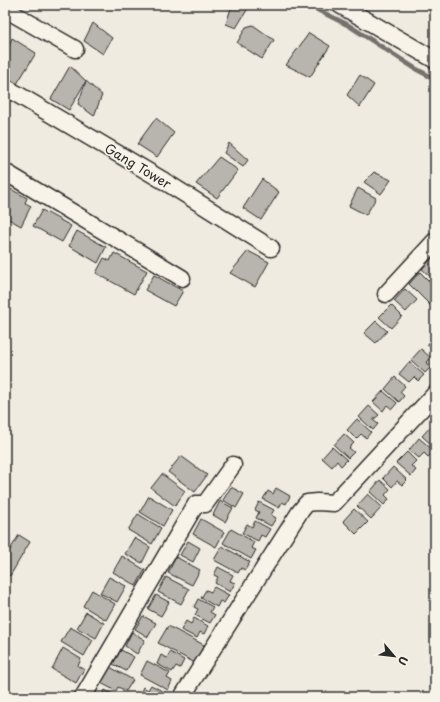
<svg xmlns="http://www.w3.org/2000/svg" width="440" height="702" font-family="'Playpen Sans',sans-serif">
<rect width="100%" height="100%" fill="#efebe0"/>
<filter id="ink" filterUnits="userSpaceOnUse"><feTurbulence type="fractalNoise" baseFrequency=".025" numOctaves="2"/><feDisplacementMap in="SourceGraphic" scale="8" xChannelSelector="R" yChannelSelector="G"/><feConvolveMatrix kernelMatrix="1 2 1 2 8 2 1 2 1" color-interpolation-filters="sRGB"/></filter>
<g filter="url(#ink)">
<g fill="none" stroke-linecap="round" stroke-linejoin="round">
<polyline stroke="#74726e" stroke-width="5" points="308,5 348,25 416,69 435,79"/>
</g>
<g fill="#b8b5ae" stroke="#2b2b2b">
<polygon points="232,5 250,5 236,28 226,24"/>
<polygon points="93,23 112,38 103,54 84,41"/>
<polygon points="253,25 274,40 262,59 237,43 246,27"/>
<polygon points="309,33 330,46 310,77 286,65"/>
<polygon points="12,38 36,53 15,87 5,81 5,55"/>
<polygon points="70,66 86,81 69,110 51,99"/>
<polygon points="360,75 374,85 360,107 347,95"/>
<polygon points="86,81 102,95 94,116 78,104"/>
<polygon points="156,118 174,133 157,157 137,144"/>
<polygon points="229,143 248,160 243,167 224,153"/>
<polygon points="219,157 238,170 217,198 196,184"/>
<polygon points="374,172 391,180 381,194 364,182"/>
<polygon points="262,179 279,192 261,220 243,208"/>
<polygon points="5,186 27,198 25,203 31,206 21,226 5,217"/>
<polygon points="358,188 376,198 366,215 349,206"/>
<polygon points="42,210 71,226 62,242 33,226"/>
<polygon points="77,231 106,247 98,263 69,246"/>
<polygon points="248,251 269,262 255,287 230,273"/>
<polygon points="114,253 147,271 134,294 96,273 104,258 110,261"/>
<polygon points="433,257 435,258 435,279 434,280 422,269"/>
<polygon points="420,272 435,287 435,300 430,305 409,284"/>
<polygon points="154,275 183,291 174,306 145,290"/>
<polygon points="405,289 417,300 406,312 394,301"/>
<polygon points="391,305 402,316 391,328 379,317"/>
<polygon points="376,321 387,331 376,343 364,333"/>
<polygon points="435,336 435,352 427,345"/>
<polygon points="421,349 431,358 426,363 431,367 425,373 411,360"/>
<polygon points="409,362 424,375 418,381 414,377 409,382 399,374"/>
<polygon points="395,377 405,386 400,392 404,396 399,402 385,389"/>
<polygon points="383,391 397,403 392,409 387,405 383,411 373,402"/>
<polygon points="369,406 379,415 373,420 378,424 373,430 359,417"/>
<polygon points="357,419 371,432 366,438 361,434 356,439 347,430"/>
<polygon points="432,425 435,427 435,448 422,436"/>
<polygon points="344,434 354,443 349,448 354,452 348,458 334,445"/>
<polygon points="419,438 434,451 428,457 424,453 419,458 409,450"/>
<polygon points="332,447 347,460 341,466 337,461 332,467 322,458"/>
<polygon points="407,452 416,461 411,466 416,470 411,476 396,463"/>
<polygon points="181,456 207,475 195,492 168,472"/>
<polygon points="393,467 407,480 402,485 397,481 392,487 383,478"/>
<polygon points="162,474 185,491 175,506 151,488"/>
<polygon points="380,480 390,489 385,495 389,499 384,505 370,492"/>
<polygon points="231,487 244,494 236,508 223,500"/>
<polygon points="276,488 290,496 286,504 282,502 279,508 263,499 268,491 273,494"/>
<polygon points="368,494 382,507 371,519 357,506"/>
<polygon points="149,496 172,510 163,526 140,512"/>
<polygon points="220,501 233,508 225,522 213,515"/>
<polygon points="259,502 274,510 271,515 276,518 271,526 256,518 259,512 255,510"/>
<polygon points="354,509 368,522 356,534 343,521"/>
<polygon points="138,514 161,528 152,544 128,530"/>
<polygon points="201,519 224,532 216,547 193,534"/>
<polygon points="255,521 270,529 265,537 261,535 258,541 242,533 247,524 252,527"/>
<polygon points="231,529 254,542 251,548 256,550 251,559 223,543"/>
<polygon points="19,535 30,542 10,576 5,572 5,558"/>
<polygon points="134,538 150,547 142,563 125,554"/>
<polygon points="188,541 200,548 193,562 180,555"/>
<polygon points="222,546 250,562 245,570 241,568 238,573 214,560"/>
<polygon points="122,556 145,570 136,586 113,572"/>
<polygon points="176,557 200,570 192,585 168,573"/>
<polygon points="218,567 233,575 230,581 235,583 230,592 215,583 218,577 214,575"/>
<polygon points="109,577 126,586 117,602 100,593"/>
<polygon points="166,577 189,589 181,604 158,592"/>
<polygon points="214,587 229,595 224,603 220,601 217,607 201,598 206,590 211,592"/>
<polygon points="92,590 115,604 106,620 83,606"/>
<polygon points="156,595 169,602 161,616 148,609"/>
<polygon points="198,599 213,607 210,612 215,615 210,623 195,615 198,609 194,607"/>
<polygon points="86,612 104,623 96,638 77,628"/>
<polygon points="143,616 156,623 148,637 135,629"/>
<polygon points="194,618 208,626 204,634 200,632 197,638 181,630 186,621 191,624"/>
<polygon points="168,626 204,645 195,663 158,643"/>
<polygon points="70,627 93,640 84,656 61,642"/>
<polygon points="132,632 145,640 137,654 125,646"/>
<polygon points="63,648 81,659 78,666 84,669 76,683 52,669"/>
<polygon points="121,650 134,657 126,671 113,664"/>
<polygon points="170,652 184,660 180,668 176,666 172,672 157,664 161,655 167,658"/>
<polygon points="147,661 170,673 167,678 172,681 168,690 140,675"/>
<polygon points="110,667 133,680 126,691 118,687 116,691 101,683"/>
<polygon points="151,685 166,693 163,697 139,696 143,687 148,690"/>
<polygon points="105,690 118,697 101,697"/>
</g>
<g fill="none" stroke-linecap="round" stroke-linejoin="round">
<g stroke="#2b2b2b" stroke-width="19">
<g id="minor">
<polyline points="340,5 435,60"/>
<polyline points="5,9 75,49"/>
<polyline points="5,87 164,181 271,248"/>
<polyline points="5,172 182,278"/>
<polyline points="386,294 435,241"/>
<polyline points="83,697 196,504 205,504 233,465"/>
<polyline points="182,697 299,513 307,503 317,502 334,503 435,394"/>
</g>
</g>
<use href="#minor" stroke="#f7f3e8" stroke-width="16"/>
</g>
</g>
<g text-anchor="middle" stroke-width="3.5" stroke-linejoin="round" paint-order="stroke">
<g font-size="13" fill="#2b2b2b" stroke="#f7f3e8">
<text transform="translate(138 166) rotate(31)" y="5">Gang Tower</text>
</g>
</g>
<rect width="440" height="702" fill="none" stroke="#f7f3e8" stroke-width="20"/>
<rect x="10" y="10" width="420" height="682" fill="none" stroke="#2b2b2b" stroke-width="1.5" filter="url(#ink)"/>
<g transform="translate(394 656) rotate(118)" stroke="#f7f3e8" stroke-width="3" paint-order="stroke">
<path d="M0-3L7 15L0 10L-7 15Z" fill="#2b2b2b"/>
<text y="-6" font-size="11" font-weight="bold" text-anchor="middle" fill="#2b2b2b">U</text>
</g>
</svg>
